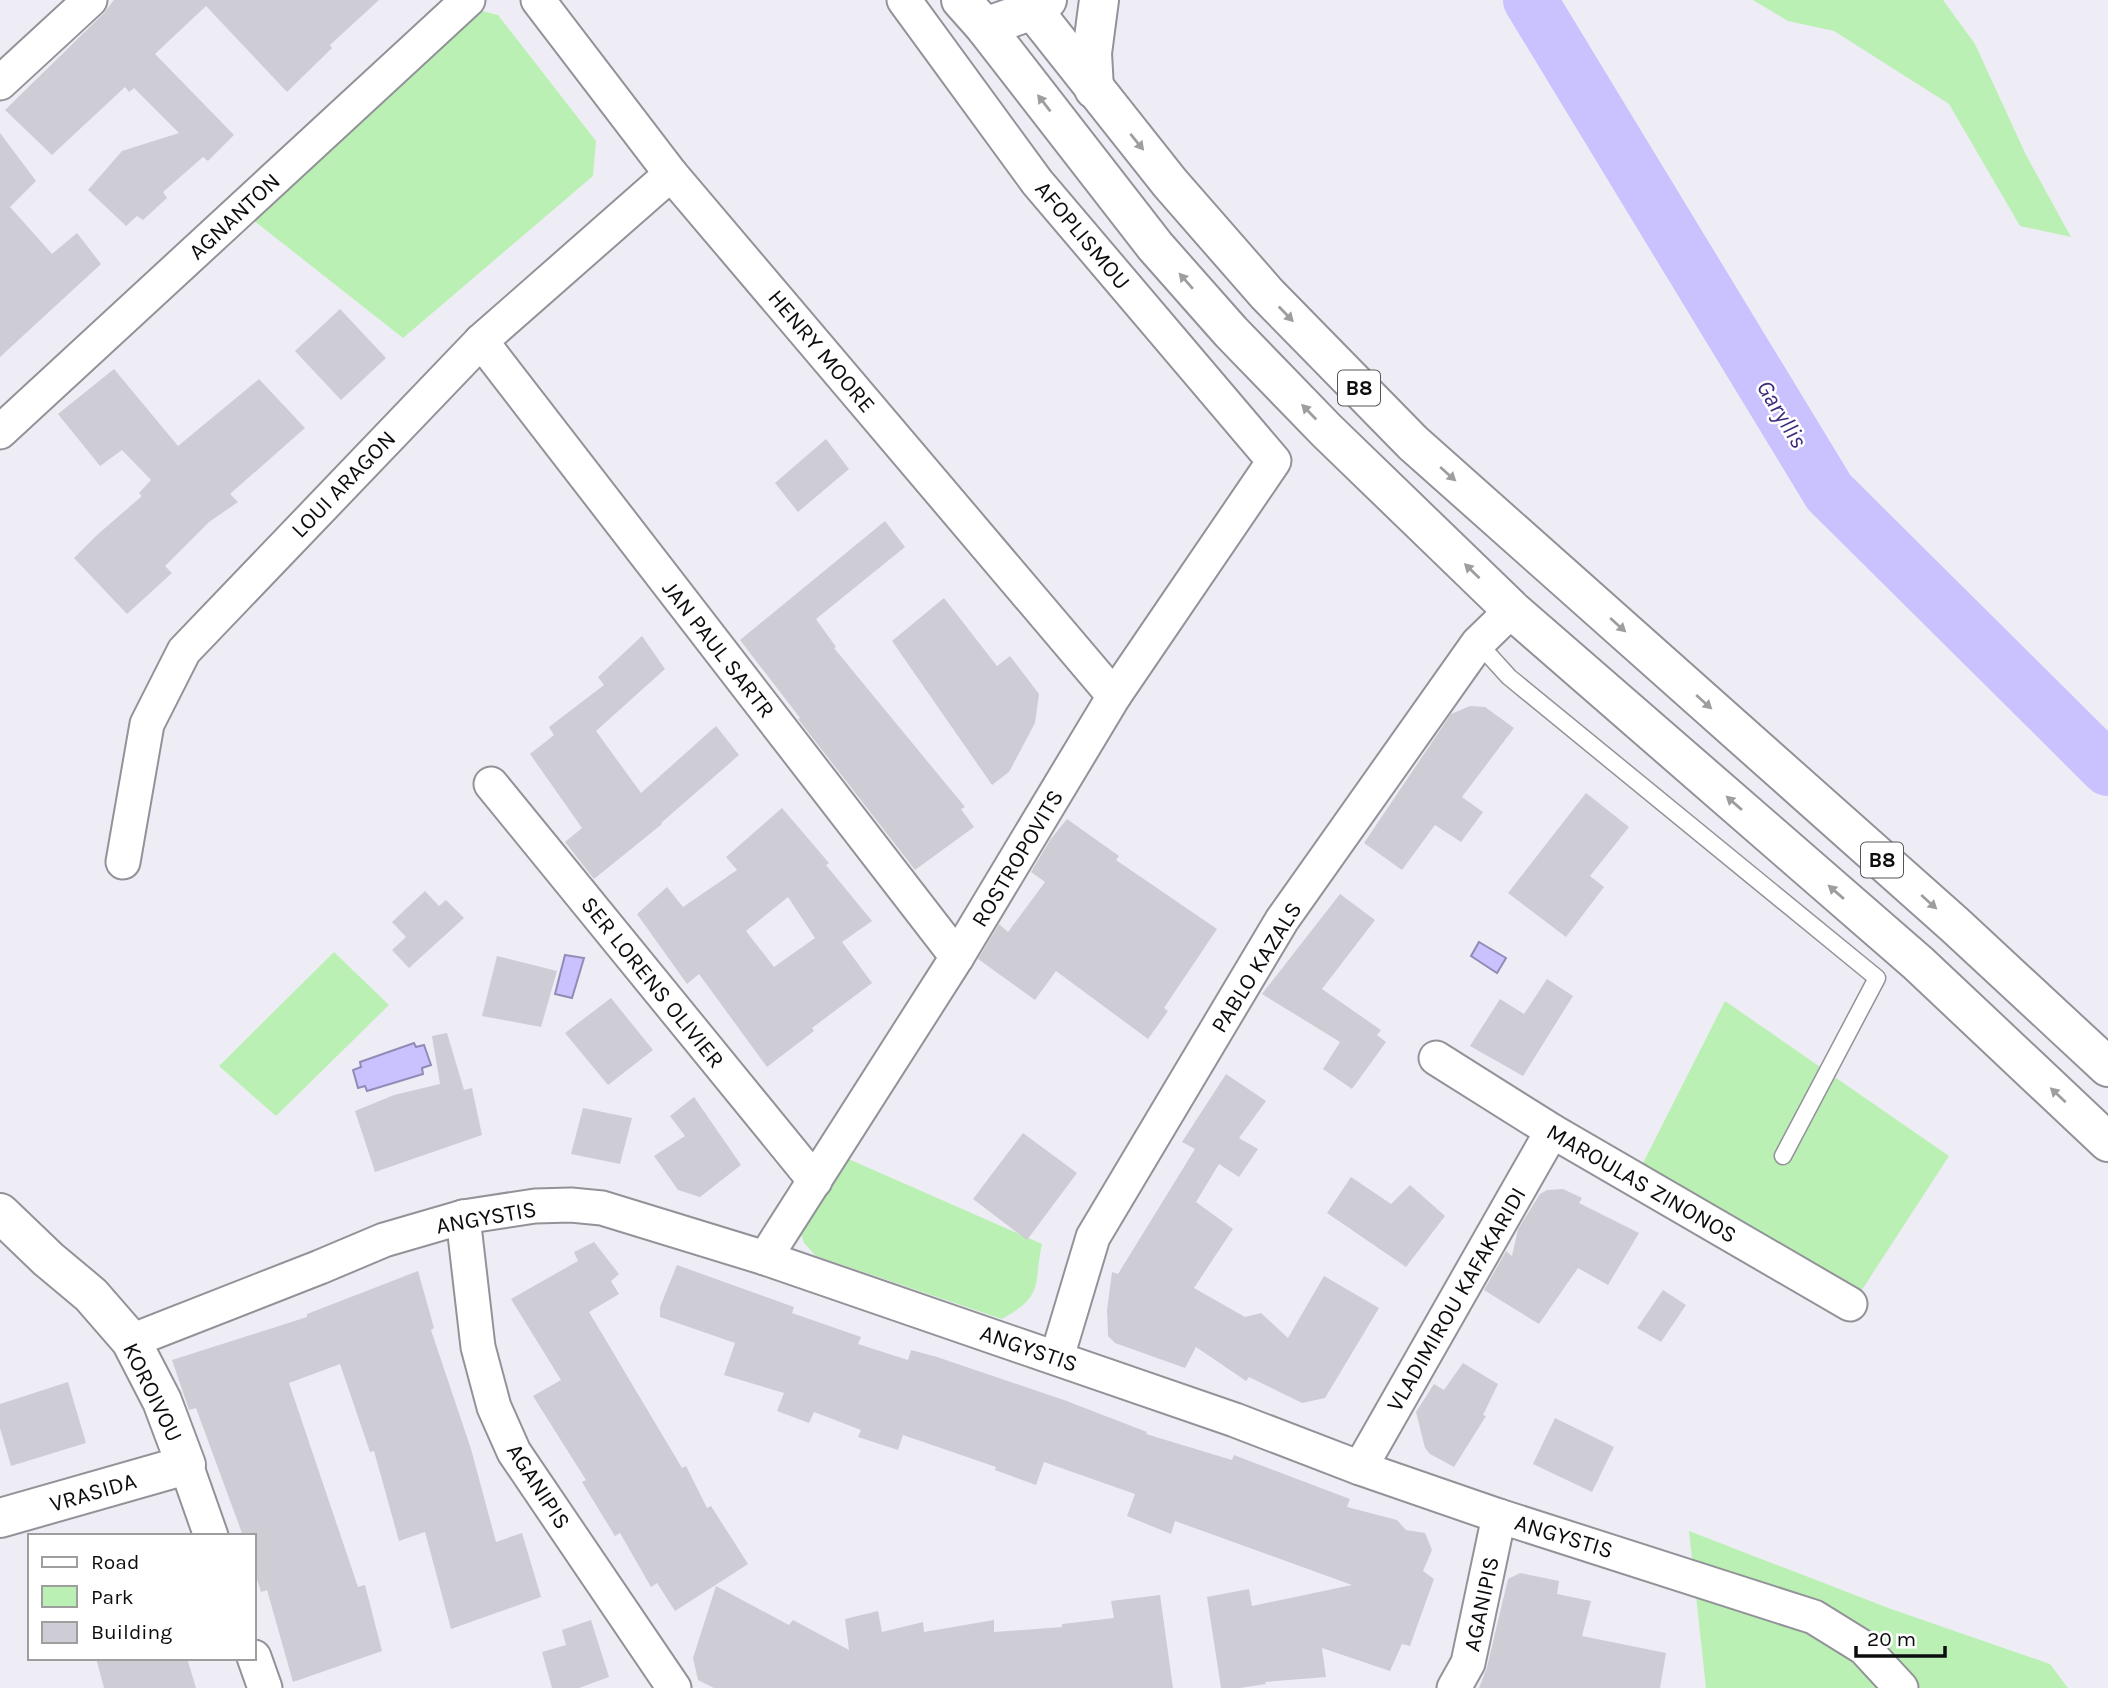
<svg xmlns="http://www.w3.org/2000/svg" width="2108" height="1688" font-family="Karla,sans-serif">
<rect width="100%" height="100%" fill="#eeedf5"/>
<g fill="#bbf0b4">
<polygon points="1753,0 1943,0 1975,44 2026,155 2071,237 2020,226 1949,104 1834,31 1788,21"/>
<polygon points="466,7 498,15 596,141 593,176 403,338 248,216"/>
<polygon points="334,952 389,1005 276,1116 219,1066"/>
<polygon points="1725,1001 1949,1156 1856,1299 1640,1169"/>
<path d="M844 1157 1042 1244C1033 1286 1045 1295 1002 1319L816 1256 804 1243 798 1225Z"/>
<polygon points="1689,1531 1891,1609 2050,1664 2068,1688 1706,1688"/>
</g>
<g fill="#c9c2ff" stroke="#918cb7" stroke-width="2">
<polygon points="1479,942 1506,958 1497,973 1471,956"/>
<polygon points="565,955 584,958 572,998 555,994"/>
<polygon points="414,1043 416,1047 424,1045 431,1065 422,1068 423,1074 367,1091 365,1086 358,1088 353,1070 361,1067 360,1062"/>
</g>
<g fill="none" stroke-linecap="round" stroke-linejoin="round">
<polyline stroke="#c9c2ff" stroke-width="54" points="1530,0 1829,492 2108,769"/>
</g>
<g fill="#cecdd5" fill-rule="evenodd">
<polygon points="114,0 379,0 330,45 332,48 287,92 206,6 155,54 234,135 208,161 203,157 163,192 167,198 143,220 137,216 126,226 88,190 122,151 179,133 134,88 129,92 125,87 52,155 5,110 103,14"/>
<polygon points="0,133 36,181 10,207 52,254 77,233 101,264 0,357"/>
<polygon points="340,309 386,358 341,400 295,351"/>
<polygon points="114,369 178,446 259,379 305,428 230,494 238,502 209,522 165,566 172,573 127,614 74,558 97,535 142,496 139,493 151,480 122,450 100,466 58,414"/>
<polygon points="826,439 849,469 798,512 775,483"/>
<polygon points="885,521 905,547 816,619 836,647 834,648 965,807 961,809 974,827 915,870 798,719 800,718 740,640"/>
<polygon points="944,598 997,666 1010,656 1039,694 1035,723 1009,772 992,785 892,641"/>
<polygon points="642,636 665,669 596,731 641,793 716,726 739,755 661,823 662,824 594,879 565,842 582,828 530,754 554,735 549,727 604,685 598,677"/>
<polygon points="1470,706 1485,707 1514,728 1462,797 1483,812 1461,842 1435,825 1402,870 1364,843 1451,714"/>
<polygon points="1586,793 1629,827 1590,876 1604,887 1566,937 1508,893"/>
<path d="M782 808 829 863 826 865 872 921 842 942 872 983 812 1028 814 1031 767 1067 699 974 687 984 637 914 667 887 683 907 737 870 726 857ZM788 897 815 938 774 967 746 931Z"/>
<polygon points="1067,819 1119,856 1116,860 1217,929 1164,1008 1168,1011 1148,1039 1056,971 1035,1000 978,959 999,924 1008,932 1045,882 1031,872 1050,840"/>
<polygon points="425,891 439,906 446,900 464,918 409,968 392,950 406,937 392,922"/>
<polygon points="1340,894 1375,920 1322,989 1381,1030 1377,1035 1386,1042 1352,1089 1323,1069 1340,1042 1262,994"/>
<polygon points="497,956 557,971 541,1027 482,1016"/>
<polygon points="1547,979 1573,996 1523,1076 1470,1046 1500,999 1524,1014"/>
<polygon points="611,998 653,1050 608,1085 565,1033"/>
<polygon points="447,1033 464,1090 472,1088 482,1135 375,1172 355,1111 394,1095 440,1084 432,1036"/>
<polygon points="1226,1074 1266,1101 1239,1138 1258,1149 1239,1177 1219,1164 1196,1202 1233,1229 1194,1288 1245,1317 1261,1313 1288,1338 1324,1276 1379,1308 1325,1398 1302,1403 1249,1377 1246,1381 1196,1347 1185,1368 1115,1343 1108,1336 1107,1310 1112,1272 1118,1274 1195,1149 1182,1142"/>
<polygon points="694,1097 741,1165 700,1197 678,1190 654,1156 685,1136 670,1116"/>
<polygon points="583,1108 632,1118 620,1164 571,1154"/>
<polygon points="1023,1133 1077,1173 1027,1240 973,1199"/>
<polygon points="1351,1177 1391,1204 1410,1185 1445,1216 1406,1267 1327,1213"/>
<polygon points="1563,1189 1582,1198 1579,1203 1639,1233 1608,1285 1578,1268 1539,1324 1484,1290 1506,1251 1512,1256 1518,1229 1540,1194 1547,1190"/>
<polygon points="594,1242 619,1274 611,1281 619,1294 589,1312 682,1468 686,1466 707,1508 711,1506 748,1564 675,1611 657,1583 651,1587 620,1533 615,1536 582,1482 586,1480 533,1396 561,1380 511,1299 578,1261 574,1252"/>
<polygon points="677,1265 794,1307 792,1313 861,1337 858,1344 908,1360 911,1350 937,1357 1064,1400 1147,1432 1146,1434 1232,1460 1234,1455 1350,1499 1347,1507 1397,1520 1406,1530 1425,1533 1432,1550 1423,1571 1434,1579 1410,1646 1402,1644 1390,1671 1322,1648 1326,1677 1265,1682 1266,1684 1240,1688 1221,1688 1207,1597 1249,1589 1252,1606 1352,1585 1175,1521 1171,1534 1127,1516 1135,1494 1044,1462 1036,1485 995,1470 996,1467 903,1435 898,1450 858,1437 861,1430 814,1412 809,1423 777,1411 784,1393 724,1375 735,1343 660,1317 660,1307"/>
<polygon points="418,1271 434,1328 431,1330 471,1449 496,1542 522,1533 541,1597 451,1629 425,1532 399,1541 374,1451 370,1452 340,1364 289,1383 358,1587 365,1585 382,1651 293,1682 267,1590 261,1592 254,1570 254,1536 243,1536 196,1408 189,1410 172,1360 307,1317 307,1314"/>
<polygon points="1663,1290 1686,1305 1661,1342 1637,1328"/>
<polygon points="1463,1363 1498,1384 1483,1415 1486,1416 1454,1467 1430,1454 1425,1448 1416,1412 1434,1384 1444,1390"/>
<polygon points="68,1382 86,1443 11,1466 0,1428 0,1404"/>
<polygon points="1555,1418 1614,1447 1592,1492 1533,1464"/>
<polygon points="1520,1573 1559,1581 1557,1594 1591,1601 1582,1636 1666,1653 1660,1688 1479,1688 1487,1667 1508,1579"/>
<polygon points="716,1586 789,1625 793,1620 849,1650 845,1619 878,1611 882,1632 923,1622 924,1632 994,1620 994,1632 1062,1627 1062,1624 1114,1618 1111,1601 1160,1595 1173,1688 714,1688 698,1680 693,1658"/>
<polygon points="591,1620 609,1677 579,1688 552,1688 542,1652 566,1645 562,1630"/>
<polygon points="96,1658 187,1658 196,1688 104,1688"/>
</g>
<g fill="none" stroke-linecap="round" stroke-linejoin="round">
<g stroke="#929299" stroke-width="19">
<polyline id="service" points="1478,643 1509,677 1877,978 1783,1156"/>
</g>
<g stroke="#929299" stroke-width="37">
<g id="minor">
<polyline points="538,0 671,174 1114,696"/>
<polyline points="0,83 90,0"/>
<polyline points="481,341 957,957"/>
<polyline points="0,432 468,0"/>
<polyline points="491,784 815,1181"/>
<polyline points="123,862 147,724 184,651 481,341 671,174"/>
<polyline points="1436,1058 1552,1131 1850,1304"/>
<polyline points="463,1217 478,1347 494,1407 514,1452 674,1688"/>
<polyline points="765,1258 957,957 1114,696 1274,461 1037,182 904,0"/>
<polyline points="131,1341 320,1267 384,1240 463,1217 535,1206 571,1205 602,1208 765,1258 1235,1420 1360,1468 1499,1516 1814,1617 1864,1648 1901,1688"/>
<polyline points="1057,1357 1093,1237 1282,920 1478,643 1512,610"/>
<polyline points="186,1465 211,1536"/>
<polyline points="1360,1468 1552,1131"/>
<polyline points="254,1657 265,1688"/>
<polyline points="1454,1688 1468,1663 1499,1516"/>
</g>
</g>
<g stroke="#929299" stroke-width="42">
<g id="tertiary">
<polyline points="985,27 1033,10 1047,0"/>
<polyline points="0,1213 48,1259 91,1295 131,1341 162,1401 186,1465 0,1518"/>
</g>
</g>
<g stroke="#929299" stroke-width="42">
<g id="primary">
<polyline points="961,0 985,27 1155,246 1231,332 1327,431 1512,610 1918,963 2108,1142"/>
<polyline points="1025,0 1170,183 1267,294 1413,443 1955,925 2108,1067"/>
<polyline points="1094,89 1092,53 1099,0"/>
</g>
</g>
<use href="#service" stroke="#fff" stroke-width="16"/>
<use href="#minor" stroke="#fff" stroke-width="33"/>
<use href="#tertiary" stroke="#fff" stroke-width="38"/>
<use href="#primary" stroke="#fff" stroke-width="38"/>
</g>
<defs><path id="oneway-solid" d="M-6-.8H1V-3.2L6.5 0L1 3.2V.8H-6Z" transform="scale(1.75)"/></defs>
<g fill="#9e9e9f">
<use href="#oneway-solid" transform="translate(1044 103) rotate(-128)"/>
<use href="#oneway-solid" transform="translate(1137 142) rotate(51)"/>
<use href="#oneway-solid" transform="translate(1186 281) rotate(-131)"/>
<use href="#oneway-solid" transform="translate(1286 314) rotate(46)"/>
<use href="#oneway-solid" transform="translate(1309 412) rotate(-134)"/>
<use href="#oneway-solid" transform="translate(1448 474) rotate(42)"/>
<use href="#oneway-solid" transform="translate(1472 571) rotate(-136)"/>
<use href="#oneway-solid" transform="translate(1618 625) rotate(42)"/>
<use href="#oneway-solid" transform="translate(1704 702) rotate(42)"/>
<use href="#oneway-solid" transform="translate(1734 803) rotate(-139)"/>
<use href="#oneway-solid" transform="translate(1836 892) rotate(-139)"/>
<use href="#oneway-solid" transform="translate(1929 902) rotate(42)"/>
<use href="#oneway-solid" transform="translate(2058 1095) rotate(-137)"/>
</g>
<g text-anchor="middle" stroke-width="5" stroke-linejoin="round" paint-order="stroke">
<g fill="#fff" stroke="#565658" stroke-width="2">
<rect x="1338" y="370.5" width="42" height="35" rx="5"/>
<rect x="1861" y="842.5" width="42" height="35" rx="5"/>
</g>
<g font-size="21" font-weight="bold" fill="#0d0d10">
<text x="1359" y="395">B8</text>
<text x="1882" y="867">B8</text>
</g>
<g font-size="23" fill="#0d0d10" stroke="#fff">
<text transform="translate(234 216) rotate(-43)" y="8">AGNANTON</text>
<text transform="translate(1083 235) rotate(50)" y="8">AFOPLISMOU</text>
<text transform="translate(822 351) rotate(50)" y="8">HENRY MOORE</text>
<text transform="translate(343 484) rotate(-46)" y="8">LOUI ARAGON</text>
<text transform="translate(719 649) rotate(52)" y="8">JAN PAUL SARTR</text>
<text transform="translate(1017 858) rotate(-59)" y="8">ROSTROPOVITS</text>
<text transform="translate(1256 967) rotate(-58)" y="8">PABLO KAZALS</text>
<text transform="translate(653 982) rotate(51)" y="8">SER LORENS OLIVIER</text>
<text transform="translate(1642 1183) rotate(30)" y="8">MAROULAS ZINONOS</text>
<text transform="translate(486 1217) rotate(-10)" y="8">ANGYSTIS</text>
<text transform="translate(1456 1299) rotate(-60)" y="8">VLADIMIROU KAFAKARIDI</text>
<text transform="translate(1029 1348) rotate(19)" y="8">ANGYSTIS</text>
<text transform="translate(153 1392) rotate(64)" y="8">KOROIVOU</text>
<text transform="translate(539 1486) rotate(57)" y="8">AGANIPIS</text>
<text transform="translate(93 1492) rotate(-16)" y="8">VRASIDA</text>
<text transform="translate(1564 1536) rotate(17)" y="8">ANGYSTIS</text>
<text transform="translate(1481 1604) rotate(-78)" y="8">AGANIPIS</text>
</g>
<g font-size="24" font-style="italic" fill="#3e297c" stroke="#fff">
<text transform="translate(1782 414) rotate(59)" y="8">Garyllis</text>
</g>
</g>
<rect x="28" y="1534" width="228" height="126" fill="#ffffff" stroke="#9e9e9f" stroke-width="2"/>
<rect x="42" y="1557" width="35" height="10" fill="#ffffff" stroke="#9e9e9f" stroke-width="2"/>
<text x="91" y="1569" font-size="21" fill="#0d0d10">Road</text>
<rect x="42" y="1586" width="35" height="21" fill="#bbf0b4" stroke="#9e9e9f" stroke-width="2"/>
<text x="91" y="1604" font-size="21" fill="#0d0d10">Park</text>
<rect x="42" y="1622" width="35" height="21" fill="#cecdd5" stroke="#9e9e9f" stroke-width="2"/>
<text x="91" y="1639" font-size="21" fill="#0d0d10">Building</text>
<path d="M1856 1646v10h89v-10" fill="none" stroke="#0d0d10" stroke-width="3.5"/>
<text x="1867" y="1646" font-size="21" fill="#0d0d10" stroke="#ffffff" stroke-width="5" paint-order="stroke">20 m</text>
</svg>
